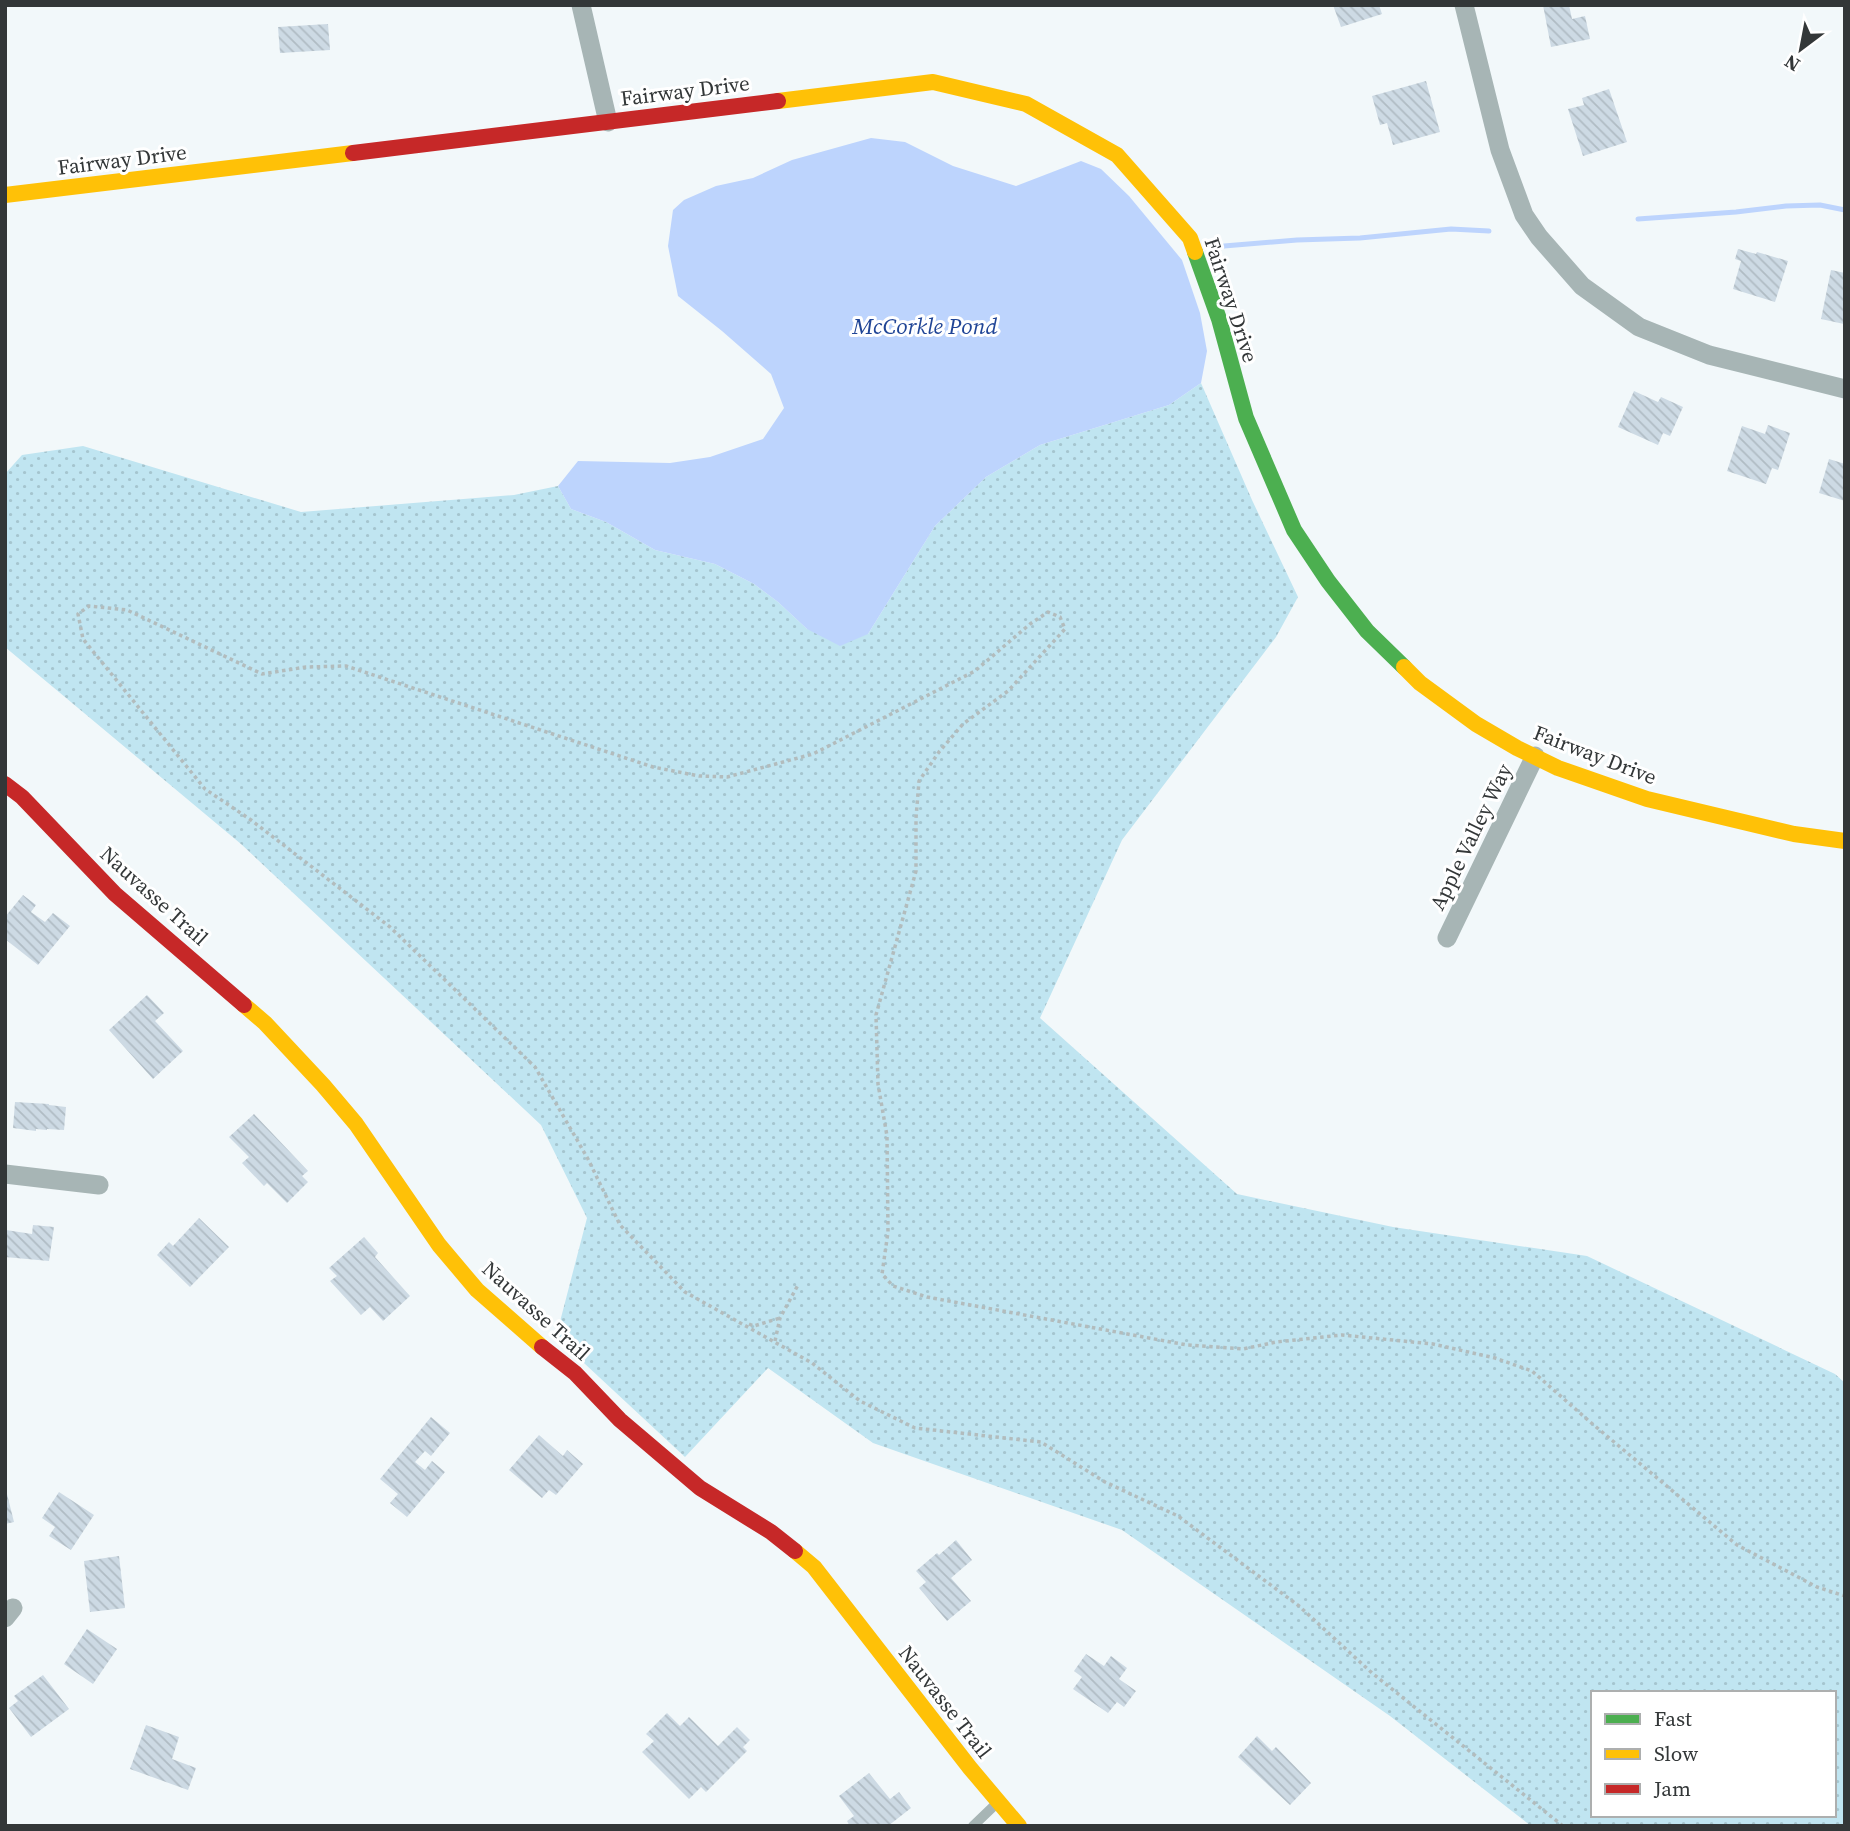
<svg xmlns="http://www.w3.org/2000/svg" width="1850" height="1831" font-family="'Source Serif 4',serif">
<defs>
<pattern id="grass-dots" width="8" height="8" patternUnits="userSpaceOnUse" patternTransform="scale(1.75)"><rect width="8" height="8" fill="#c0e5f1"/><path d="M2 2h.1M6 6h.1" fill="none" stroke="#a5c5cf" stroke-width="1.8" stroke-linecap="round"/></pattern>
<pattern id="building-back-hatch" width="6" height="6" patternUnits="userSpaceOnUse" patternTransform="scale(1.75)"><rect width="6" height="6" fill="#cddae4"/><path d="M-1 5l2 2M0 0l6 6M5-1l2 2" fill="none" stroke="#b0bcc4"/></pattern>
</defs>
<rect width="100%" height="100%" fill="#f2f8fa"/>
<path fill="url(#grass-dots)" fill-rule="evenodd" d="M1201 383 1252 500 1298 597 1276 637 1122 840 1040 1018 1237 1194 1393 1227 1587 1256 1835 1374 1845 1383V1826H1531L1390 1716 1122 1530 873 1443 768 1368 685 1457 556 1337 587 1218 541 1125 241 844 5 647V474L22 455 83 446 301 512 514 495 558 486 571 509 606 522 655 550 715 564 754 584 778 602 807 629 868 634 935 526 986 477 1040 445 1169 405ZM1593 1693H1834V1815H1593Z"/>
<polygon fill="#bdd4fd" points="871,138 905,142 953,166 1016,186 1081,161 1101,169 1129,196 1182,260 1200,313 1207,351 1201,383 1169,405 1040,445 986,477 935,526 868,634 840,646 807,629 778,602 754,584 715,564 655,550 606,522 571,509 558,486 578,461 670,463 710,457 763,439 784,408 771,374 722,331 678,296 668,246 673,210 684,200 716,186 753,178 792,160"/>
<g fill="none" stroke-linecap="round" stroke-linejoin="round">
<g stroke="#bdd4fd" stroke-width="5">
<polyline points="1638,219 1736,212 1786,206 1820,205 1845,210"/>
<polyline points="1224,246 1297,240 1360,238 1451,229 1489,231"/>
</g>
</g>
<g fill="url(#building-back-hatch)">
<polygon points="1333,5 1379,5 1382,14 1341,27"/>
<polygon points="1543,5 1569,5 1572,19 1585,16 1590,39 1551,47"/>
<polygon points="328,24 330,50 280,53 278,27"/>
<polygon points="1426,81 1440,132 1393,145 1387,123 1380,125 1372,96"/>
<polygon points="1609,89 1627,142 1583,156 1568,109 1584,105 1582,98"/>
<polygon points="1738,249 1756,254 1757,252 1788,261 1775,302 1733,289 1741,261 1735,259"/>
<polygon points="1831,270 1845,273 1844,324 1821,319"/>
<polygon points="1634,391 1658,402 1661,397 1683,407 1670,436 1663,433 1658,445 1618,427"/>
<polygon points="1768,425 1790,433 1778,470 1772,468 1766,484 1727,471 1742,426 1765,434"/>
<polygon points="1829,459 1845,464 1845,501 1819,493"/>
<polygon points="23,895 36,905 31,912 45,922 53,913 70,926 38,965 5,939 5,917"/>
<polygon points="147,995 164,1013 155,1021 183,1051 153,1079 109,1030"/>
<polygon points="15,1102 49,1104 49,1105 66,1107 64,1130 47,1129 47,1130 36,1129 36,1131 13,1128"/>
<polygon points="254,1114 308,1171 302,1176 308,1182 287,1203 267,1183 264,1186 242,1163 249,1157 229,1137"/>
<polygon points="199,1218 229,1247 190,1287 157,1255 169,1242 173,1246"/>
<polygon points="33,1225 54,1227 49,1261 5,1257 6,1230 32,1234"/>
<polygon points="364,1237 378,1253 375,1257 410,1296 383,1321 370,1307 361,1315 330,1281 337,1276 329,1268"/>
<polygon points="431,1417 450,1433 431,1456 425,1451 415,1462 425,1470 432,1461 445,1472 407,1517 390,1503 398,1494 380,1479"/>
<polygon points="539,1435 563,1456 567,1450 583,1464 556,1495 549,1490 542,1498 509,1470"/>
<polygon points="6,1490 14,1522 5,1524 5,1491"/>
<polygon points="59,1492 94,1515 71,1550 49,1536 55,1527 42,1518"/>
<polygon points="956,1540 972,1560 951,1578 971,1601 947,1621 919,1588 926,1582 916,1571 937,1553 939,1555"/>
<polygon points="119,1556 125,1608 90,1612 84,1561"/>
<polygon points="87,1629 117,1649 93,1684 64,1664"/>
<polygon points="1086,1654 1104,1666 1111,1656 1127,1668 1119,1679 1136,1691 1124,1707 1117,1702 1108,1713 1073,1689 1082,1677 1074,1671"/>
<polygon points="43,1675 69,1709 31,1737 9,1708 18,1701 14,1696"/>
<polygon points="667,1713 680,1726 689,1717 718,1746 737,1727 750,1740 743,1747 747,1751 706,1792 701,1787 689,1799 642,1752 654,1741 646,1734"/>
<polygon points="146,1725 179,1737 172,1759 196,1768 188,1790 130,1769"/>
<polygon points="1257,1736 1272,1751 1276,1747 1311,1783 1290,1805 1238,1757"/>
<polygon points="869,1773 890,1799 899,1792 911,1808 888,1826 850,1826 847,1821 854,1816 839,1796"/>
</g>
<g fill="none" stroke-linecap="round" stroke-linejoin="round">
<g stroke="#b2bcbd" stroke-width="3.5" stroke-dasharray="3.5 3.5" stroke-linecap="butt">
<polyline points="749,1324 754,1326 780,1318"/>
<polyline points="775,1341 780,1318 798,1285"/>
<polyline points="1563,1826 1372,1673 1299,1606 1178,1516 1105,1482 1041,1442 915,1428 860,1401 812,1363 685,1292 620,1225 588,1159 535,1067 390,927 251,820 205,789 83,639 78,614 89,606 127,610 262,674 306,667 346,666 653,767 699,776 727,777 813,754 975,671 1030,624 1048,612 1060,617 1065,629 1008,691 963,724 939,752 919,781 916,818 916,871 876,1015 878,1084 887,1136 888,1232 882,1274 893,1286 927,1297 1187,1345 1243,1349 1276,1342 1342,1335 1433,1344 1495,1358 1532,1371 1589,1421 1737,1545 1817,1587 1845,1596"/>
</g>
<polyline stroke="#a7b5b5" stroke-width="10" points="973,1826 998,1802"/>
<g stroke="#a7b5b5" stroke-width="19">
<polyline points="581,5 608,122"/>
<polyline points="1464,5 1500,150 1524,215 1539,237 1582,286 1639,327 1709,355 1845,389"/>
<polyline points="1447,938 1535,756"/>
<polyline points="5,1174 99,1185"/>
<polyline points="5,1618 13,1608"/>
</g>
<polyline stroke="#4caf50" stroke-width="16" points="1195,252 1219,319 1246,418 1294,530 1328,581 1367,631 1404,667"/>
<g stroke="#ffc107" stroke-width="16">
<polyline points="778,101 933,82 1026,104 1117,155 1190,238 1195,252"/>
<polyline points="5,195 353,153"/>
<polyline points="1404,667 1420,683 1476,724 1517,748 1558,768 1647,799 1794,834 1845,841"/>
<polyline points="244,1005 265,1023 323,1085 356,1124 439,1245 477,1290 542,1347"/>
<polyline points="795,1551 814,1567 970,1768 1019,1826"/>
</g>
<g stroke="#c62828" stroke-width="16">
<polyline points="353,153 778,101"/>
<polyline points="5,784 22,797 115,894 244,1005"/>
<polyline points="542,1347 575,1373 620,1420 700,1488 771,1532 795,1551"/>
</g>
</g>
<g text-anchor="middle" stroke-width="6" stroke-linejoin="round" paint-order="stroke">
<g font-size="21" fill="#333738" stroke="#fff">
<text transform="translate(685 91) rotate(-7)" y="7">Fairway Drive</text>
<text transform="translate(122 160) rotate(-7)" y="7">Fairway Drive</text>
<text transform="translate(1231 300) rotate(72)" y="7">Fairway Drive</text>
<text transform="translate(1595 755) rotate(21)" y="7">Fairway Drive</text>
<text transform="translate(1471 837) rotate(-64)" y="7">Apple Valley Way</text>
<text transform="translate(154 896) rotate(42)" y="7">Nauvasse Trail</text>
<text transform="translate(536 1311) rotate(42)" y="7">Nauvasse Trail</text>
<text transform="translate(945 1702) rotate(52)" y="7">Nauvasse Trail</text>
</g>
<g font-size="23" font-style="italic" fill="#204596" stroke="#fff">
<text x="925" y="334">McCorkle Pond</text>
</g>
</g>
<rect width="1850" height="1831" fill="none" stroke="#333738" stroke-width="14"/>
<rect x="1591" y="1691" width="245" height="126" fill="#ffffff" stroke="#adafaf" stroke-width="2"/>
<rect x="1605" y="1714" width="35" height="10" fill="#4caf50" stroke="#adafaf" stroke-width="2"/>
<text x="1654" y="1726" font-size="21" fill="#333738">Fast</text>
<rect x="1605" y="1749" width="35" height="10" fill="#ffc107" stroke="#adafaf" stroke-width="2"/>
<text x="1654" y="1761" font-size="21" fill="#333738">Slow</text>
<rect x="1605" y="1784" width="35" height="10" fill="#c62828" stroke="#adafaf" stroke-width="2"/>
<text x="1654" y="1796" font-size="21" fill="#333738">Jam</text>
<g transform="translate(1801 49) rotate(212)" stroke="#ffffff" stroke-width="5" paint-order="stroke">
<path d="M0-5L12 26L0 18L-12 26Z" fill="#333738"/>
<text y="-10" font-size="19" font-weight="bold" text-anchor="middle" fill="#333738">N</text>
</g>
</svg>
